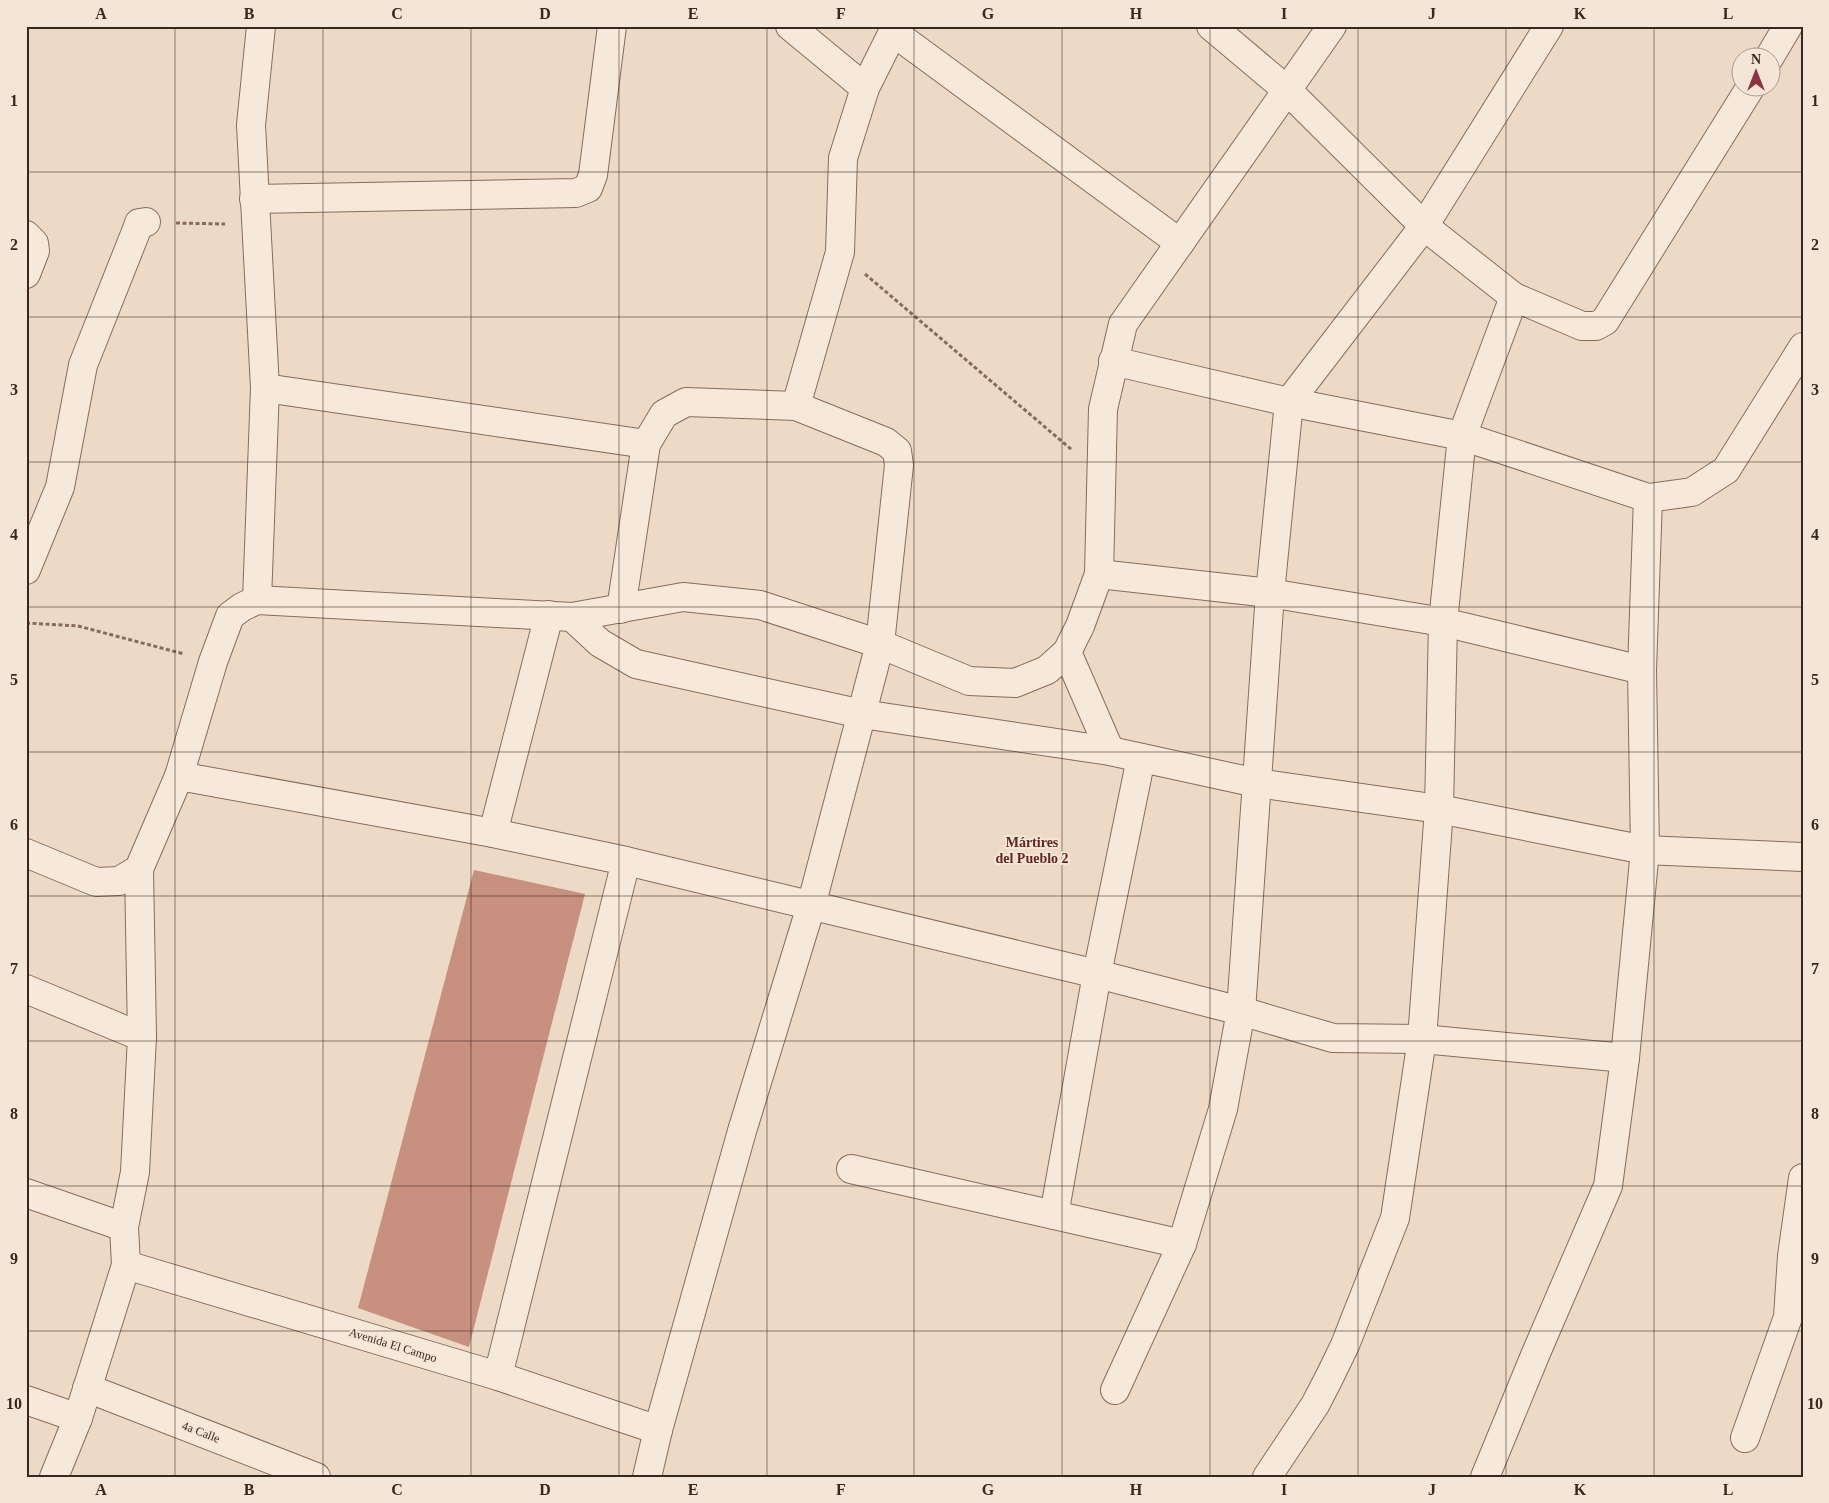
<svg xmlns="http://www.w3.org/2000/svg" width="1829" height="1503" font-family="Georgia,serif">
<rect width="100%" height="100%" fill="#ecdac7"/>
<polygon fill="#c8907f" points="474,870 585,894 469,1347 358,1308"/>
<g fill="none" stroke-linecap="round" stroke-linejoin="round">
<g stroke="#876c5d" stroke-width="30">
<g id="minor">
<polyline points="790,26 865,88"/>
<polyline points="1211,26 1288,91 1424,226 1514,297 1582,326 1596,326 1605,321 1750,88"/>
<polyline points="893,32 1180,243"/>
<polyline points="1769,58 1788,26"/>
<polyline points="254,199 576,193 588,188 593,175 612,26"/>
<polyline points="26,235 34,243 35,251 26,274"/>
<polyline points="1113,361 1289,402 1462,436 1648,498 1692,492 1726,470 1803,347"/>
<polyline points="265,388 646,444"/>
<polyline points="796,406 840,252 843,158 865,88 893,32 898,26"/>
<polyline points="26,570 60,487 83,365 137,229 139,223 146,222"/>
<polyline points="1099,574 1270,593 1443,622 1642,670"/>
<polyline points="257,600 265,388 251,125 261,26"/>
<polyline points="621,609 646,444 664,414 686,402 796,406 886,442 897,451 899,465 880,644 811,906 742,1131 658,1430 647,1477"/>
<polyline points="572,617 600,643 636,664 862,714 1110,751 1257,783 1439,809 1645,850 1803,857"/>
<polyline points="1067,652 1110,751"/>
<polyline points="179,776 493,833 626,861 1097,974 1241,1011 1333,1038 1422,1039 1625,1058"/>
<polyline points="493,833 549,615"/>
<polyline points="26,989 142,1037"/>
<polyline points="851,1169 1182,1244"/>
<polyline points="26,1193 124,1227"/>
<polyline points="1054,1215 1097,974 1141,758"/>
<polyline points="126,1265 498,1376 658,1430"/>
<polyline points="498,1376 626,861"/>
<polyline points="87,1388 316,1477"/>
<polyline points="1115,1390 1182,1244 1223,1109 1241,1011 1270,593 1289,402 1424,226 1549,26"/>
<polyline points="26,1400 78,1418"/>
<polyline points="1745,1438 1788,1317 1792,1256 1803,1178"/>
<polyline points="54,1477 78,1418 126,1265 124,1227 135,1172 142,1037 139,869"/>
<polyline points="1267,1477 1315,1405 1329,1378 1345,1345 1395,1218 1422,1039 1439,809 1443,622 1462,436 1514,297"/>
<polyline points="1485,1477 1536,1353 1608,1186 1625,1058 1645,850 1642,670 1648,498"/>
</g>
</g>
<g stroke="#876c5d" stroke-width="30">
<polyline id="tertiary" points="26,853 96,882 119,881 139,869 179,776 213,662 230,616 242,607 257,600 572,617 683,597 760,605 880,644 969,681 1015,683 1047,670 1067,652 1080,626 1099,574 1103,409 1123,324 1332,26"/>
</g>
<g stroke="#876c5d" stroke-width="3" stroke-dasharray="4 2.5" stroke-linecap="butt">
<polyline points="176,223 225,224"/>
<polyline points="865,274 1072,450"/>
<polyline points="26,623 78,626 184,654"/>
</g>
<use href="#minor" stroke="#f7e9da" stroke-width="28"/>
<use href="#tertiary" stroke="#f7e9da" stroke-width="28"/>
</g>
<path fill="none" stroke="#382720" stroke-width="1" stroke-opacity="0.55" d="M175 26V1477M323 26V1477M471 26V1477M619 26V1477M767 26V1477M914 26V1477M1062 26V1477M1210 26V1477M1358 26V1477M1506 26V1477M1654 26V1477M26 172H1803M26 317H1803M26 462H1803M26 607H1803M26 752H1803M26 896H1803M26 1041H1803M26 1186H1803M26 1331H1803"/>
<g text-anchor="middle" stroke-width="4" stroke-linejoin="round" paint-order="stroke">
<g font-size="12" fill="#382720" stroke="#f4e6d7">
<text transform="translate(393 1345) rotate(17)" y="4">Avenida El Campo</text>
<text transform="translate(201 1432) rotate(21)" y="4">4a Calle</text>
</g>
<g font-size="14" font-weight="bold" fill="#632322" stroke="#f4e6d7">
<text x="1032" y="847">Mártires<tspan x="1032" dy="16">del Pueblo 2</tspan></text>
</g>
</g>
<rect width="1829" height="1503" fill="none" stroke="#f4e6d7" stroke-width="55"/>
<g transform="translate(1756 72)"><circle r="24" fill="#f4e6d7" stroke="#a99a8e"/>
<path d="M0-4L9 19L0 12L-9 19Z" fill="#933144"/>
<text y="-8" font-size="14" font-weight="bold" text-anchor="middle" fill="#382720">N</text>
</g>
<rect x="28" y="28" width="1774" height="1448" fill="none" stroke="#382720" stroke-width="2"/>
<g font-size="16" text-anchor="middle" font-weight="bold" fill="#382720">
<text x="101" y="19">A</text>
<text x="249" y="19">B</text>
<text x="397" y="19">C</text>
<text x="545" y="19">D</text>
<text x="693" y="19">E</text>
<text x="841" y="19">F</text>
<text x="988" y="19">G</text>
<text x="1136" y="19">H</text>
<text x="1284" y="19">I</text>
<text x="1432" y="19">J</text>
<text x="1580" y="19">K</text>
<text x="1728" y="19">L</text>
<text x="14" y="106">1</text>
<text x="1815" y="106">1</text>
<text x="14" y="250">2</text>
<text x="1815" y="250">2</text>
<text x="14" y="395">3</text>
<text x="1815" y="395">3</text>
<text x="14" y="540">4</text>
<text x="1815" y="540">4</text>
<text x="14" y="685">5</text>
<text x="1815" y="685">5</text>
<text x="14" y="830">6</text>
<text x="1815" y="830">6</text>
<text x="14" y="974">7</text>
<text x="1815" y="974">7</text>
<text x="14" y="1119">8</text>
<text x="1815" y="1119">8</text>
<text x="14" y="1264">9</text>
<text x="1815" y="1264">9</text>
<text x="14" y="1409">10</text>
<text x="1815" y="1409">10</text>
<text x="101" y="1495">A</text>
<text x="249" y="1495">B</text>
<text x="397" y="1495">C</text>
<text x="545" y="1495">D</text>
<text x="693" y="1495">E</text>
<text x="841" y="1495">F</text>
<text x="988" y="1495">G</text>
<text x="1136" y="1495">H</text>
<text x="1284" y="1495">I</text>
<text x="1432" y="1495">J</text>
<text x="1580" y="1495">K</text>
<text x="1728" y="1495">L</text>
</g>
</svg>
